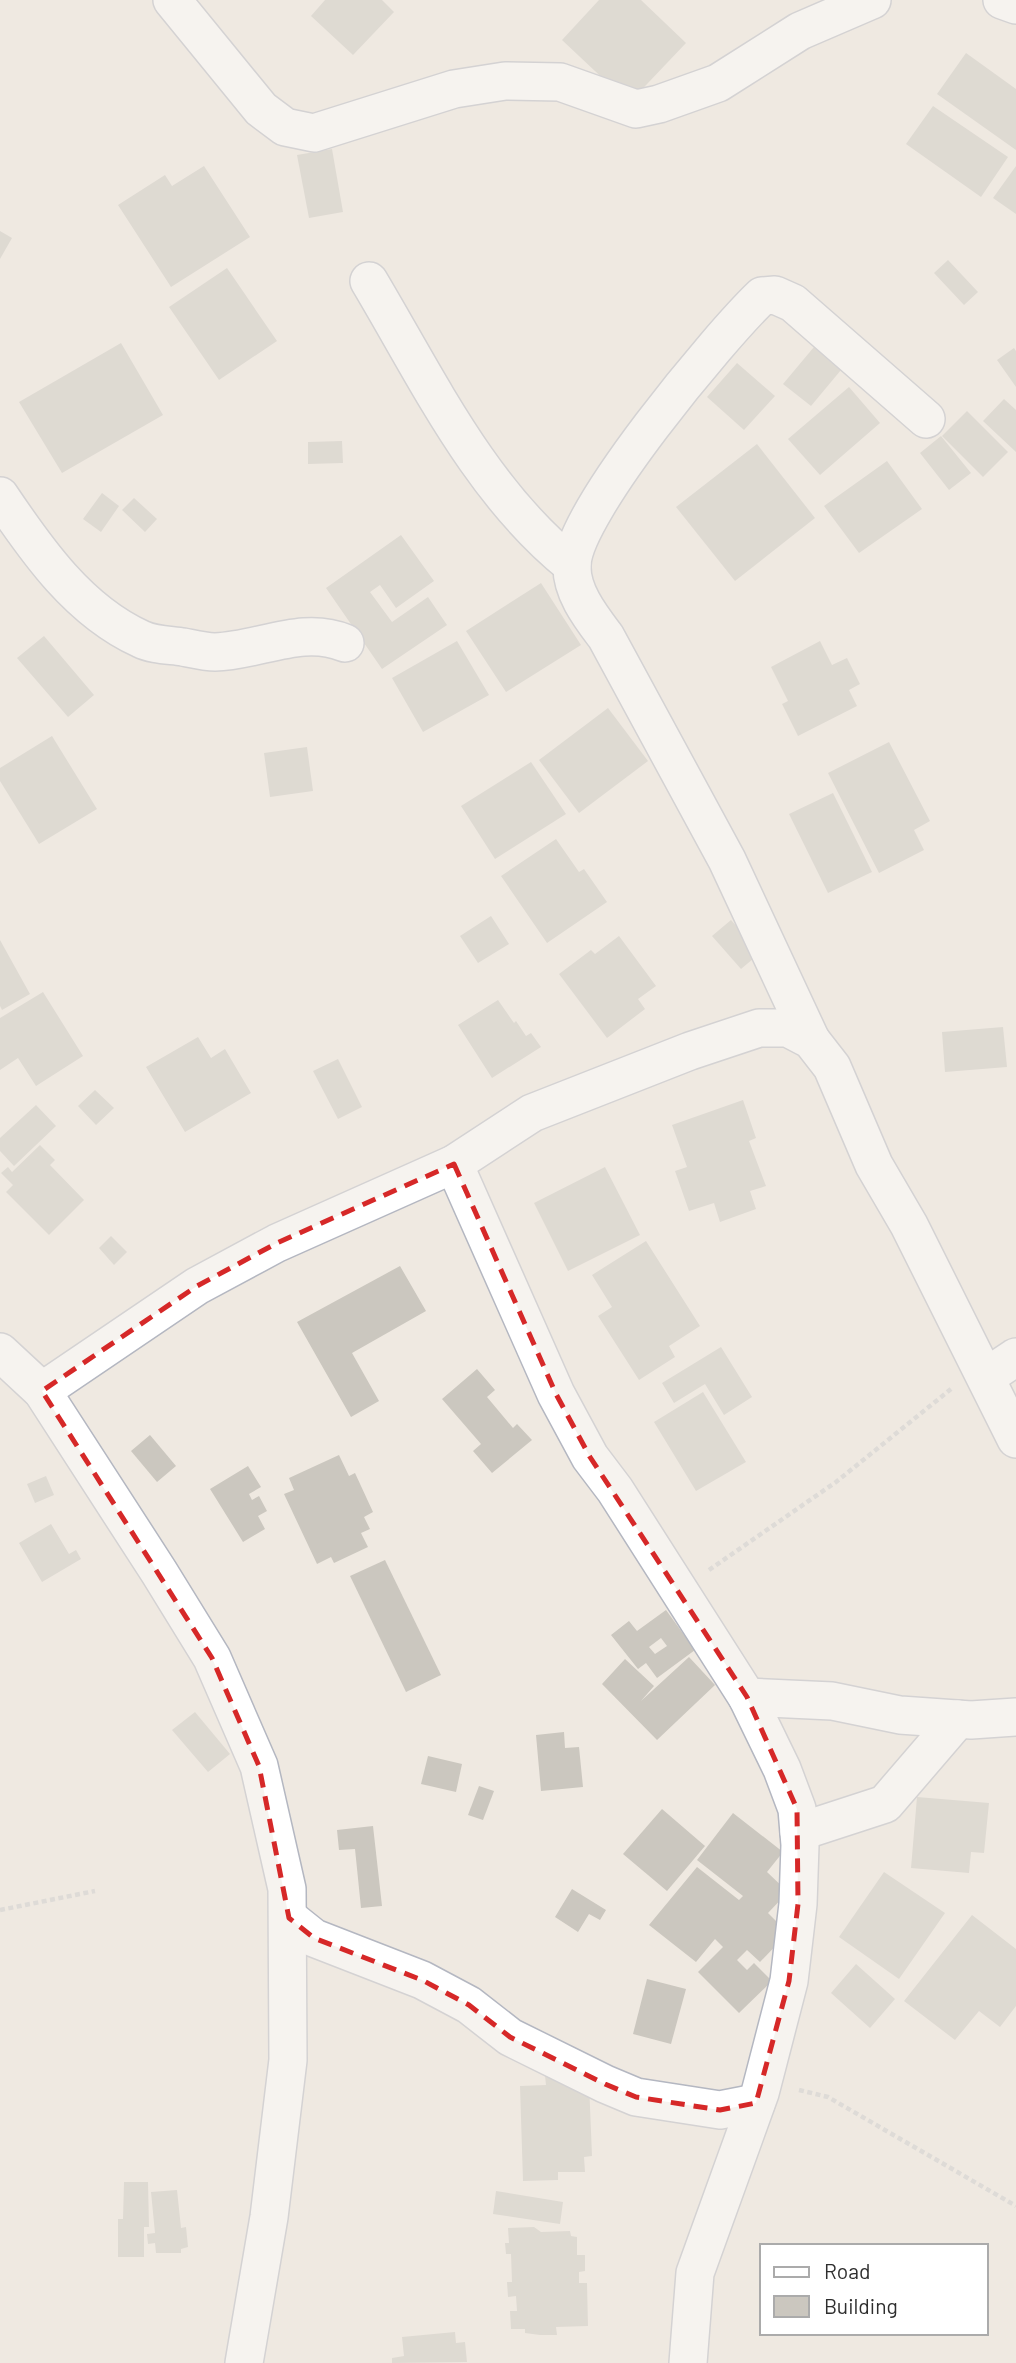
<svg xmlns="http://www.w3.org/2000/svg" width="1016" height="2363" font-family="Barlow,sans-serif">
<rect width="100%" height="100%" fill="#efe9e1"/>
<g fill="#cbc7bf" fill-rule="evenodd">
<polygon points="325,0 382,0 394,12 353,55 311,16"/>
<polygon points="599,0 641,0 686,43 629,103 562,40"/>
<polygon points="966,53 1016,89 1016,150 937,94"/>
<polygon points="933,106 1008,157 981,197 906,144"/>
<polygon points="332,149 343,212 309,218 297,155"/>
<polygon points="204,166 250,237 171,287 118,205 165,175 172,186"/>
<polygon points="1016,166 1016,214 993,198"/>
<polygon points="0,231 12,238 0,259"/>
<polygon points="948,260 978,292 964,305 934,273"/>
<polygon points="227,268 277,341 219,380 169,307"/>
<polygon points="819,341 846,364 811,406 783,384"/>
<polygon points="121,343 163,415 62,473 19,402"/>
<polygon points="1014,348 1016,351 1016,387 997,360"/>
<polygon points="737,363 775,396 744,430 707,397"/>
<polygon points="849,387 880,423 820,475 788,439"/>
<polygon points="1004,399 1016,410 1016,452 983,421"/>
<polygon points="967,411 1008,452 983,477 942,436"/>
<polygon points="941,436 971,473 949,490 920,453"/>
<polygon points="342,441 343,463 308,464 308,442"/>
<polygon points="757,444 815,518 735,581 676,507"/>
<polygon points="887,461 922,509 859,553 824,506"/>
<polygon points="102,493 119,506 101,532 83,519"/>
<polygon points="134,498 157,519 145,532 122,510"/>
<polygon points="401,535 434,581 396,608 380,585 370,592 392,622 428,597 447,625 382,669 326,588"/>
<polygon points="541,583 581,645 506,692 466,631"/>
<polygon points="44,636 94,695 68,717 17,658"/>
<polygon points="457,641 489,695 423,732 392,678"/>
<polygon points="820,641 832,665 847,658 860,684 849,690 857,706 798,736 782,704 788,701 771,667"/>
<polygon points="608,708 648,761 579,813 539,760"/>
<polygon points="52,736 97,809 39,844 0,781 0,768"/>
<polygon points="889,742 930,821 914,830 924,850 879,873 828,773"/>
<polygon points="307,747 313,791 270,797 264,753"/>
<polygon points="531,762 566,814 495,859 461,806"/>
<polygon points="833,793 872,872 828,893 789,814"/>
<polygon points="556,839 579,872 584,869 607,902 547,943 501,876"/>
<polygon points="491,916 509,944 478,963 460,936"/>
<polygon points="731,920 760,953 741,969 712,936"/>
<polygon points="619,936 656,986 638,999 645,1009 607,1038 559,974 591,950 595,954"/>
<polygon points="0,940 30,994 2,1010 0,1006"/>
<polygon points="43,992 83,1056 36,1086 18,1058 0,1070 0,1018"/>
<polygon points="498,1000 514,1023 516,1021 526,1036 531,1033 541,1047 492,1078 458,1025"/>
<polygon points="1003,1027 1007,1067 945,1072 942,1032"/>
<polygon points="198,1037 211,1058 225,1049 251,1093 185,1132 146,1067"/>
<polygon points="338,1059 362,1107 338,1119 313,1071"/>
<polygon points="95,1090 114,1108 96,1125 78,1106"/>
<polygon points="743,1100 756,1138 749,1141 766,1186 750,1191 756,1209 720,1222 714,1203 689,1211 675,1171 687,1167 672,1125"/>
<polygon points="36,1105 56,1126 14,1166 0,1151 0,1138"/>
<polygon points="40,1145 55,1160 50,1165 84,1200 49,1235 6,1192 13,1185 1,1173 8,1167 12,1172"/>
<polygon points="605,1167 640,1235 568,1271 534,1203"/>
<polygon points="111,1236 127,1252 114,1265 99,1248"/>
<polygon points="646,1241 700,1326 669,1346 675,1357 639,1380 598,1316 612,1307 592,1275"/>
<polygon points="400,1266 426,1311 352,1353 379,1401 351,1417 297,1322"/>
<polygon points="721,1347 752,1397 724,1415 705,1384 674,1403 662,1383"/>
<polygon points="477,1369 495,1390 487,1397 513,1428 517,1424 532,1440 492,1473 473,1451 481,1444 442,1399"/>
<polygon points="703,1392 746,1462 696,1491 654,1422"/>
<polygon points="150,1435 176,1466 157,1482 131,1451"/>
<polygon points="339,1455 349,1476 355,1473 373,1512 364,1517 370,1529 361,1533 368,1547 334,1563 331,1557 317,1564 284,1494 294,1490 289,1478"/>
<polygon points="248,1466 261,1487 249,1494 252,1500 259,1496 267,1511 258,1516 265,1529 243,1542 210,1489"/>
<polygon points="46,1476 54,1495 35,1503 27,1484"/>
<polygon points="51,1524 69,1554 76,1550 81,1559 42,1582 19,1543"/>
<polygon points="385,1560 441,1675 406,1692 350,1576"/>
<path d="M666 1610 695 1650 657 1678 646 1663 638 1669 611 1635 629 1621 637 1631ZM661 1638 667 1646 655 1654 649 1647Z"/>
<polygon points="689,1657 715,1685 657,1740 602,1684 625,1659 654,1686 641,1701"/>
<polygon points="195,1712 230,1754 208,1772 172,1730"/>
<polygon points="564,1732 565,1748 579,1747 583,1787 541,1791 536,1735"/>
<polygon points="428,1756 462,1764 456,1792 421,1784"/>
<polygon points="479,1786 494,1791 483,1820 468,1815"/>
<polygon points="917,1797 989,1803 984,1853 971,1852 969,1873 911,1868"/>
<polygon points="662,1809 705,1846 667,1891 623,1854"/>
<polygon points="733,1813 783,1852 767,1872 788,1892 768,1913 788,1933 760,1962 747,1950 737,1960 747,1970 754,1963 772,1981 739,2013 698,1972 723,1947 715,1939 696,1962 649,1925 697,1867 739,1900 743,1896 697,1860"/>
<polygon points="373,1826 382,1906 361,1908 355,1849 339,1850 337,1830"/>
<polygon points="884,1872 945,1913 899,1979 839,1937"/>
<polygon points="572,1889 606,1910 600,1920 589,1914 578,1932 555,1917"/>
<polygon points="972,1915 1016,1949 1016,2006 1000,2027 979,2011 955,2040 904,2001"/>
<polygon points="856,1964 895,1999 870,2028 831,1993"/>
<polygon points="647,1979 686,1989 671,2044 633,2034"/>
<polygon points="579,2075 589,2082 592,2156 584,2157 585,2172 558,2172 558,2180 523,2181 520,2086 546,2085 545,2076"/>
<polygon points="124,2182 148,2182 149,2227 144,2227 144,2257 118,2257 118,2219 123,2219"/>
<polygon points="177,2190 181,2228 186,2227 188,2247 181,2249 181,2253 156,2253 155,2243 148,2244 147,2234 155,2233 151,2192"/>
<polygon points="496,2191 563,2202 560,2224 493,2214"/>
<polygon points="534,2227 541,2232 570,2231 571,2236 577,2237 577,2255 585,2255 585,2271 579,2272 579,2283 587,2283 588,2326 556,2327 557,2335 540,2335 525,2333 525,2329 511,2329 510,2311 517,2311 516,2296 508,2297 507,2282 512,2282 511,2254 506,2254 505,2243 509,2243 508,2228"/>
<polygon points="455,2332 456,2343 465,2342 467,2362 392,2363 392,2358 404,2356 402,2337"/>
</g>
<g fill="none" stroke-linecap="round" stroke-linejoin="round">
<g stroke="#b4b7c1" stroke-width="40">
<g id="minor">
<polyline points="172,0 261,109 285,127 314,133 454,89 505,81 560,82 636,109 659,104 718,83 800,31 872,0"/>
<polyline points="1002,0 1016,5"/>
<path d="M369 281C428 380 480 491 572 565"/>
<path d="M0 496C37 551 79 611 141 639 153 645 170 645 183 647 193 649 205 652 215 652 259 651 302 625 345 643"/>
<path d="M811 1040 727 860 606 637C591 617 571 592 572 565 573 512 720 336 762 296L775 295 793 303 926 419"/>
<polyline points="454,1164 556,1394 590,1457 615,1490 747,1697 782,1769 797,1809 800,1845 798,1904 789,1981 760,2093 695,2273 688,2363"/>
<polyline points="0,1352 42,1391 159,1572 212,1658 259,1766 287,1889 288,2060 269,2217 244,2363"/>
<polyline points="986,1377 1016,1357"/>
<polyline points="42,1391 197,1286 277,1243 454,1164 532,1113 690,1051 759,1028 788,1028 811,1040 832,1067 874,1165 909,1225 1016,1439"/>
<polyline points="747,1697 832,1701 900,1715 971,1720 1016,1717"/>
<polyline points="799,1832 885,1804 958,1719"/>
<polyline points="289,1918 314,1938 422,1980 469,2005 510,2037 605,2084 636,2097 720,2110 756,2103"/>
</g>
</g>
<g stroke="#c9c9c9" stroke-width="4.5" stroke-dasharray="5 3.5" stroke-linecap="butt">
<polyline points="709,1570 836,1482 951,1389"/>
<polyline points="0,1910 95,1891"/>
<polyline points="799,2090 828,2097 1016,2206"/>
</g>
<use href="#minor" stroke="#fff" stroke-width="37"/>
</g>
<path d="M0 0H1016V2363H0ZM454 1164 556 1394 590 1457 747 1697 797 1809 798 1904 789 1981 756 2103 720 2110 636 2097 605 2084 510 2037 469 2005 422 1980 314 1938 289 1918 259 1766 212 1658 42 1391 197 1286 277 1243Z" fill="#efe9e1" fill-opacity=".55" fill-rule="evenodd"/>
<path fill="none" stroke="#d62828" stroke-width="5" stroke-dasharray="14 9" stroke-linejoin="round" d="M454 1164 556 1394 590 1457 747 1697 797 1809 798 1904 789 1981 756 2103 720 2110 636 2097 605 2084 510 2037 469 2005 422 1980 314 1938 289 1918 259 1766 212 1658 42 1391 197 1286 277 1243Z"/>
<rect x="760" y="2244" width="228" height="91" fill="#ffffff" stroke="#ababab" stroke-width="2"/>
<rect x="774" y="2267" width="35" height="10" fill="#ffffff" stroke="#ababab" stroke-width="2"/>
<text x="824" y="2279" font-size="21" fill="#2e2e2e">Road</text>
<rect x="774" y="2296" width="35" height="21" fill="#cbc7bf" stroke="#ababab" stroke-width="2"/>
<text x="824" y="2314" font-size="21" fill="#2e2e2e">Building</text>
</svg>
